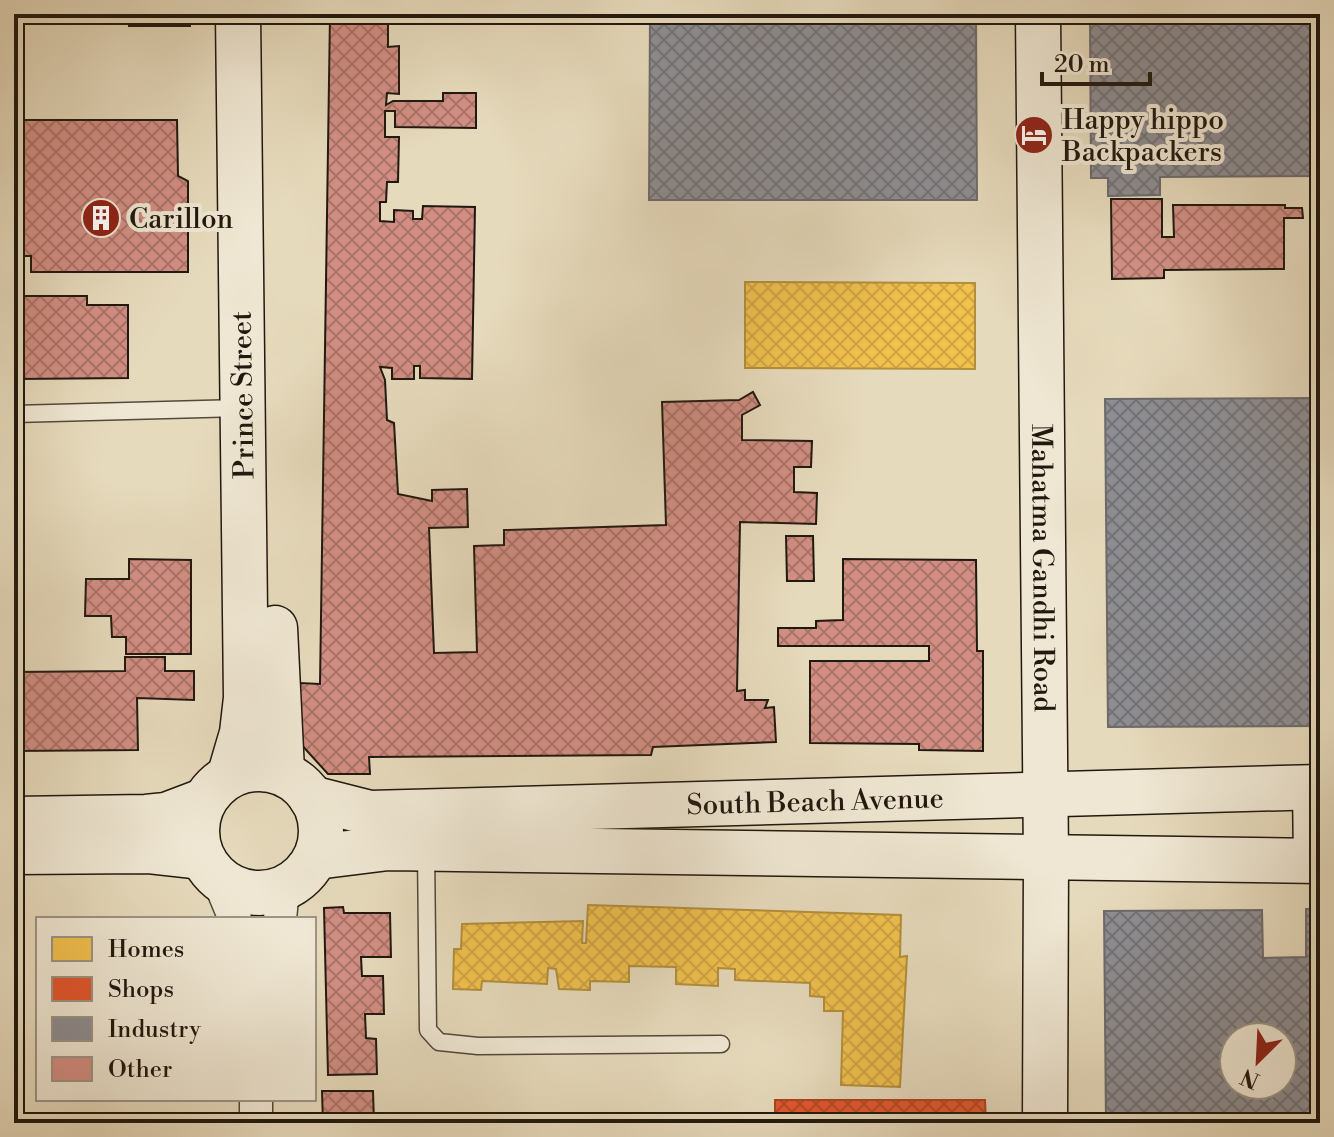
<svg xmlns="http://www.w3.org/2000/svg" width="1334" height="1137" font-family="'Libre Bodoni',serif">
<defs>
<pattern id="homes-cross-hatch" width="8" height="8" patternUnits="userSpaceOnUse" patternTransform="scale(2)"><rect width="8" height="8" fill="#f2c14e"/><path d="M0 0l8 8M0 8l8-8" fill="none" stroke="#cfa543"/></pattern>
<pattern id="shops-cross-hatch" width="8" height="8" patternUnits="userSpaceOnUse" patternTransform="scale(2)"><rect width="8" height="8" fill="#e4572e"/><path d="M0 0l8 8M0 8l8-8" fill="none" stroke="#b84726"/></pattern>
<pattern id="industry-cross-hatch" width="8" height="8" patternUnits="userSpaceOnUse" patternTransform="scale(2)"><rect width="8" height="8" fill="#8d8d92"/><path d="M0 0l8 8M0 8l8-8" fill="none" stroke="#737276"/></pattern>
<pattern id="building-cross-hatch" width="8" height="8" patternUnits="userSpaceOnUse" patternTransform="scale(2)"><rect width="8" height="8" fill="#d28e83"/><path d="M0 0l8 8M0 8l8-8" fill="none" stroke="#aa736a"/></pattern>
</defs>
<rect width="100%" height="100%" fill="#e6dabc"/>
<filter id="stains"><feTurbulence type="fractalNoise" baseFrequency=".0025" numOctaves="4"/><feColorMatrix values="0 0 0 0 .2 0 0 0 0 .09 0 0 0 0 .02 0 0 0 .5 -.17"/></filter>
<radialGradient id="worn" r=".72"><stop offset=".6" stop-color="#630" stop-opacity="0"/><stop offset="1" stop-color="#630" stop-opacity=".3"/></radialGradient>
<g fill="url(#homes-cross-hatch)" stroke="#b38f3b" stroke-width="2">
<polygon points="745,282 975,283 975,369 745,368"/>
<polygon points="588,905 901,915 900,957 907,956 900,1087 841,1085 843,1011 824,1011 824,997 810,996 810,983 735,980 735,969 718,968 718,986 676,984 676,967 629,966 629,982 590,981 590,990 559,989 556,969 548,968 547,984 482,981 481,990 453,989 454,949 461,949 462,924 583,921 582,943 586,943"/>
</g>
<polygon fill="url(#shops-cross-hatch)" stroke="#a94425" stroke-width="2" points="775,1100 985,1100 986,1123 775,1123"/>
<g fill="url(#industry-cross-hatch)" stroke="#6c6a6b" stroke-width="2" fill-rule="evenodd">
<polygon points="650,14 976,14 977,200 649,200"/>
<polygon points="1320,14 1320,176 1160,177 1160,195 1108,196 1108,178 1091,178 1090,15"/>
<polygon points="1320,398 1320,726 1108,727 1105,399"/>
<path d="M1306 909H1320V1123H1106L1104 911 1262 910 1263 958 1306 957ZM1234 1037H1282V1085H1234Z"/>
</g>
<g fill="url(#building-cross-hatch)" stroke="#20190f" stroke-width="2">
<polygon points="129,14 189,14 190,26 129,26"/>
<polygon points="330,14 388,14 388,47 399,46 399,94 387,93 386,105 393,101 443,101 443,93 476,93 476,128 395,127 395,111 385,111 385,137 399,137 398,182 387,182 386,202 380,202 380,221 394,222 394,210 413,211 413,219 422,219 423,206 475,207 472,379 420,378 420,366 414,366 414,379 392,379 392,368 380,367 385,380 387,420 394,423 398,494 432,501 432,490 467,489 468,527 429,528 434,653 477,652 474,546 504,545 504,530 666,525 662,402 739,400 753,392 760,405 742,415 742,440 812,441 811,467 794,467 794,492 817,493 816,524 740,522 737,691 745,690 745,700 768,700 765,708 774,707 776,742 653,747 651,755 369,757 370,774 328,774 299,742 300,683 320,684"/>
<rect x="399" y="14" width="28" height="9"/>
<polygon points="14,120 177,120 178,176 188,181 188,272 31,272 31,256 21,256 21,273 14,273"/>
<polygon points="1111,199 1162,199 1162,237 1174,237 1173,205 1285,205 1285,208 1302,208 1303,218 1284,218 1284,269 1164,270 1164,278 1112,279"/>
<polygon points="18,296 87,296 87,305 128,305 128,378 18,379"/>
<polygon points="786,536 813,536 814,581 787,581"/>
<polygon points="129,559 191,560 191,654 126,654 126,637 112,637 111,616 85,616 86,579 129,579"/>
<polygon points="843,559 976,560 977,651 983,651 983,751 919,750 919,744 810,743 810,661 929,661 929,646 778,646 778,628 816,628 816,621 843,620"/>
<polygon points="125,657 165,657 165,671 194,671 194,700 137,698 138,750 14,751 14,672 125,671"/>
<polygon points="343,907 344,913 390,913 391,957 361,957 362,976 383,976 384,1014 365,1014 366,1038 376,1039 377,1074 328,1075 324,908"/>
<polygon points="322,1091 373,1091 374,1123 323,1123"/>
</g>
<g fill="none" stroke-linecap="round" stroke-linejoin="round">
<g stroke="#52493a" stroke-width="19">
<g id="lane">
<polyline points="14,414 241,408"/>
<polyline points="426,850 428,1030 439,1042 478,1046 721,1044"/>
</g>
</g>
<g stroke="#52493a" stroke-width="35">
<g id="street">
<polyline points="218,878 235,919"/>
<polyline points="280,919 283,888"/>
<polyline points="256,1123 256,1099"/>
</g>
</g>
<g stroke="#20190f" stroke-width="47">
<g id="secondary">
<path id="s1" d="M1038 14 1046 858 1045 1123"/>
<polyline points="275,628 282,771"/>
<circle cx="259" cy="831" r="62"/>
<polyline points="230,774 242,733 246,698 238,14"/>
<polyline points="1315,787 1316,860"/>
<path id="s2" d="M311 798 370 813 1320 787"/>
<polyline points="14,819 146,817 166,815 203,801"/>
<polyline points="14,852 147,851 201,857"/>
<polyline points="316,857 388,848 1320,861"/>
</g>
</g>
<use href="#lane" stroke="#efe7d3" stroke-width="16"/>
<use href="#street" stroke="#efe7d3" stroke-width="32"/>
<use href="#secondary" stroke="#efe7d3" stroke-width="44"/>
</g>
<defs>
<g id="hotel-disc" transform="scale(2)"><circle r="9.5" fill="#8f2418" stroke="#efe7d3"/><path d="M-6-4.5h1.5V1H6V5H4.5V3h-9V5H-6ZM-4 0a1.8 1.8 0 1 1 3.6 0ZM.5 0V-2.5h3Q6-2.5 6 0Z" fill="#fff"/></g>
<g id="building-disc" transform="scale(2)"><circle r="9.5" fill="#8f2418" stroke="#efe7d3"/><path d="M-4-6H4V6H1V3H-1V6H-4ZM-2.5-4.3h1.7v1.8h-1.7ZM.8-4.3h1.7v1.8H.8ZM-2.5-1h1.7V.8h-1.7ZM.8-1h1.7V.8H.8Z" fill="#fff"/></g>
</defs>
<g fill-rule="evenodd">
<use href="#hotel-disc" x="1034" y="135"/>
<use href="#building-disc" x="101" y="218"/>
</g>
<g text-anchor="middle" stroke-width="8" stroke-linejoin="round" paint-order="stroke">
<g font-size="28" fill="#20190f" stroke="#efe7d3" text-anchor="start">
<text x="1062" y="129">Happy hippo<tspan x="1062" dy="32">Backpackers</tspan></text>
<text x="129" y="228">Carillon</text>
</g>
<g font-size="28" fill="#20190f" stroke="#efe7d3">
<text transform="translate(242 395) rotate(-91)" y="10">Prince Street</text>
<text dy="10" stroke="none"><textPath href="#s1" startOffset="554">Mahatma Gandhi Road</textPath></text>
<text dy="10" stroke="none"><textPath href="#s2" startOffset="506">South Beach Avenue</textPath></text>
</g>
</g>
<rect width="1334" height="1137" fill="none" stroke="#e6dabc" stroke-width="48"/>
<rect x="16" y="16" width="1302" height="1105" fill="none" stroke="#20190f" stroke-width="4"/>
<rect x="24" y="24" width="1286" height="1089" fill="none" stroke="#20190f" stroke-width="2"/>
<rect x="36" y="917" width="280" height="184" fill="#efe7d3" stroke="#9c9585" stroke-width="2"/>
<rect x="52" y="937" width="40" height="24" fill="#f2c14e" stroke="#9c9585" stroke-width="2"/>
<text x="108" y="957" font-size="24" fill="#20190f">Homes</text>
<rect x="52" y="977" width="40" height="24" fill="#e4572e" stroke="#9c9585" stroke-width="2"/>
<text x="108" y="997" font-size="24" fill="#20190f">Shops</text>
<rect x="52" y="1017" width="40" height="24" fill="#8d8d92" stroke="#9c9585" stroke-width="2"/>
<text x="108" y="1037" font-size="24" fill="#20190f">Industry</text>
<rect x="52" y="1057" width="40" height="24" fill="#d28e83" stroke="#9c9585" stroke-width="2"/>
<text x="108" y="1077" font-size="24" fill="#20190f">Other</text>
<g transform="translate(1258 1061) rotate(204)"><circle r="38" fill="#efe7d3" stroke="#9c9585" stroke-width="2"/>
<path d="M0-6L14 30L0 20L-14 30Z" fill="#8f2418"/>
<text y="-12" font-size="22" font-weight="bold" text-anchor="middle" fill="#20190f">N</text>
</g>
<path d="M1042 72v12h108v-12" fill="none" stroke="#20190f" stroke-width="4"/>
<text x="1054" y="72" font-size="24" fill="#20190f" stroke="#efe7d3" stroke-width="6" paint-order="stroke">20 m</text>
<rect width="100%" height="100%" filter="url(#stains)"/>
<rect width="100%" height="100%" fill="url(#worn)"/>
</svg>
